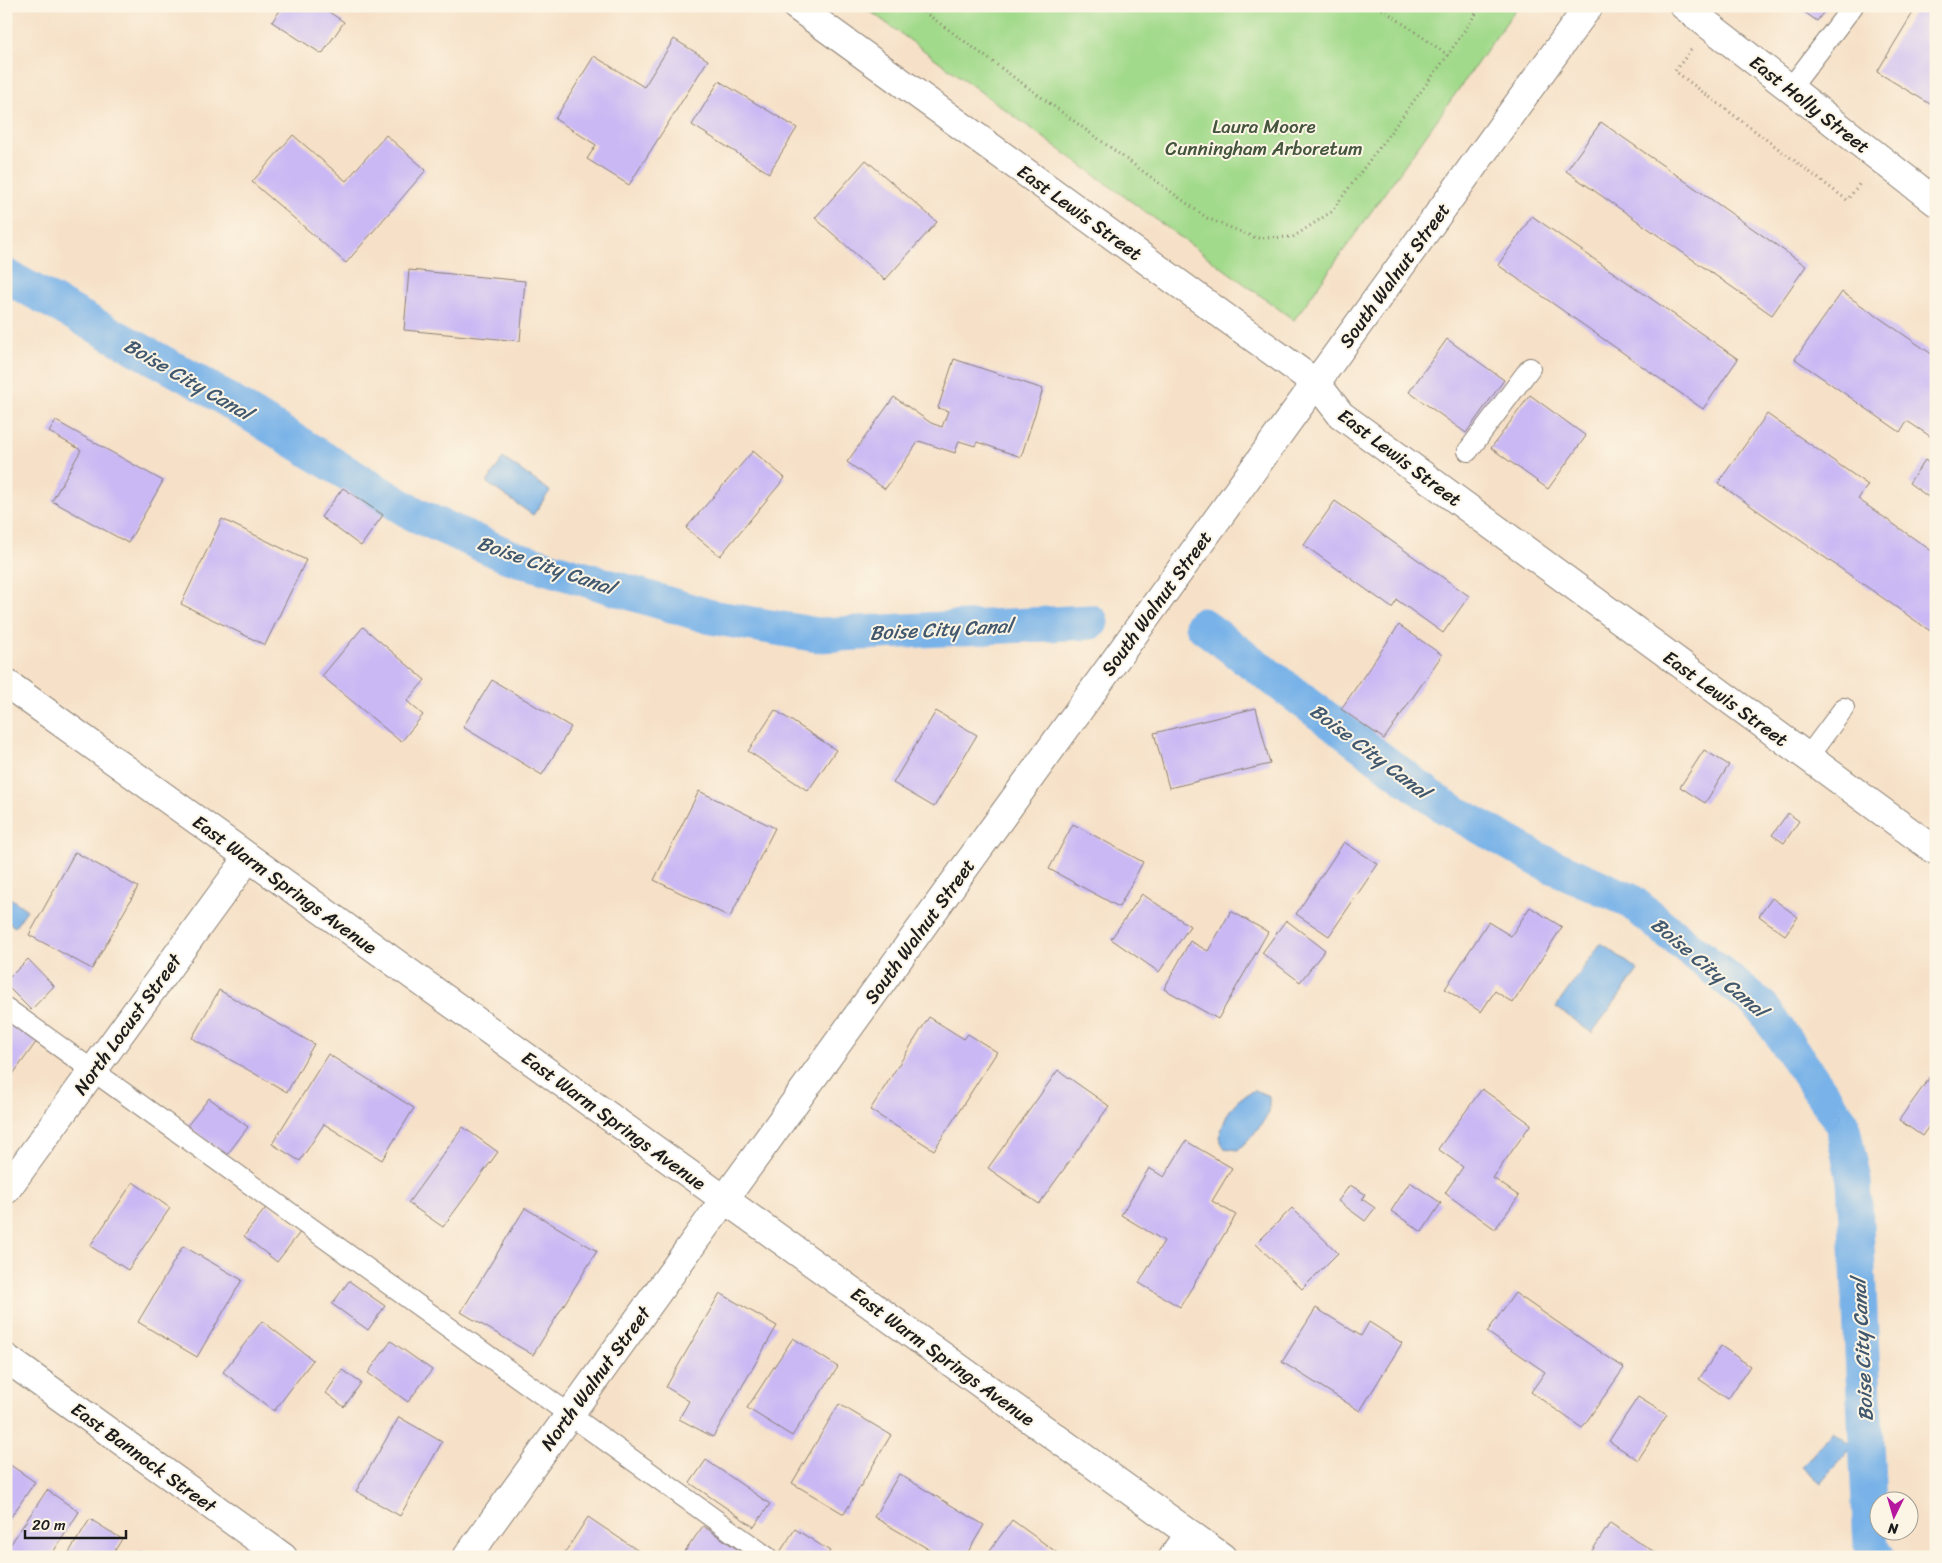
<svg xmlns="http://www.w3.org/2000/svg" width="1942" height="1563" font-family="Sriracha,sans-serif">
<rect width="100%" height="100%" fill="#fcf5e5"/>
<filter id="ink" filterUnits="userSpaceOnUse"><feTurbulence type="fractalNoise" baseFrequency=".02" numOctaves="2"/><feDisplacementMap in="SourceGraphic" scale="10" xChannelSelector="R" yChannelSelector="G"/><feConvolveMatrix kernelMatrix="1 2 1 2 8 2 1 2 1" color-interpolation-filters="sRGB"/></filter>
<filter id="wash" filterUnits="userSpaceOnUse"><feTurbulence type="fractalNoise" baseFrequency=".0096" numOctaves="4" result="noise"/><feDisplacementMap in="SourceGraphic" scale="20" xChannelSelector="R" yChannelSelector="G"/><feGaussianBlur stdDeviation="1.12" result="paint"/><feColorMatrix in="noise" values="0 0 0 0 0 0 0 0 0 0 0 0 0 0 0 0 0 1.4 0 .05"/><feComposite in="paint" operator="in"/></filter>
<g filter="url(#wash)">
<rect width="100%" height="100%" fill="#f6e1c8"/>
<polygon fill="#a2da8b" stroke="#5f7b54" points="863,6 1518,6 1294,320"/>
<g fill="#78b2e8" stroke="#4a6782">
<polygon points="503,458 550,491 533,515 487,483"/>
<polygon points="6,895 27,910 15,927 6,921"/>
<polygon points="1601,943 1638,970 1592,1033 1556,1007"/>
<path d="M1254 1090 1269 1096V1113L1256 1132 1238 1150 1224 1148 1219 1137C1227 1113 1230 1103 1254 1090Z"/>
<polygon points="1833,1431 1852,1447 1821,1484 1802,1467"/>
</g>
<g fill="none" stroke-linecap="round" stroke-linejoin="round">
<g stroke="#78b2e8" stroke-width="35">
<polyline points="6,276 198,382 414,514 508,556 711,617 818,635 1091,622"/>
<polyline points="1202,625 1442,805 1541,861 1629,900 1762,1007 1842,1123 1854,1181 1871,1548 1878,1557"/>
</g>
</g>
<g id="blocks">
<g fill="#c9b8f4">
<polygon points="283,6 320,6 344,22 322,54 272,22"/>
<polygon points="1796,6 1828,6 1817,21"/>
<polygon points="1917,6 1936,6 1936,95 1930,104 1877,72"/>
<polygon points="674,39 708,60 629,185 587,159 596,145 555,119 594,56 644,87"/>
<polygon points="719,81 797,128 769,173 692,125"/>
<polygon points="1601,122 1806,266 1772,315 1566,171"/>
<polygon points="293,135 346,181 386,135 426,170 346,263 252,182"/>
<polygon points="866,160 937,222 885,280 815,218"/>
<polygon points="1532,216 1738,359 1703,409 1498,265"/>
<polygon points="409,270 525,281 520,341 404,330"/>
<polygon points="1842,292 1936,357 1936,440 1907,421 1900,432 1795,359"/>
<polygon points="1447,339 1504,380 1466,433 1409,392"/>
<polygon points="954,359 1043,389 1021,457 977,442 975,446 959,441 955,453 919,441 885,489 847,462 894,397 931,423 942,427 948,411 938,408"/>
<polygon points="1530,395 1586,436 1548,489 1491,448"/>
<polygon points="1767,414 1868,485 1858,499 1936,554 1936,635 1718,483"/>
<polygon points="56,421 163,481 128,543 52,501 81,450 49,432"/>
<polygon points="753,451 785,478 720,556 686,528"/>
<polygon points="1925,460 1936,468 1936,499 1934,501 1909,483"/>
<polygon points="343,488 383,515 361,546 321,517"/>
<polygon points="1335,501 1469,596 1443,633 1397,600 1392,608 1304,545"/>
<polygon points="222,519 306,560 265,645 181,604"/>
<polygon points="1399,625 1442,655 1384,739 1341,709"/>
<polygon points="363,627 425,680 407,701 423,715 401,742 322,676"/>
<polygon points="492,680 571,727 542,775 463,727"/>
<polygon points="1256,708 1270,764 1169,788 1154,733"/>
<polygon points="775,710 836,750 808,791 748,751"/>
<polygon points="936,711 977,735 934,807 893,783"/>
<polygon points="1704,750 1729,765 1705,803 1680,787"/>
<polygon points="699,791 775,828 730,917 654,880"/>
<polygon points="1788,813 1799,821 1784,843 1772,835"/>
<polygon points="6,816 12,820 6,828"/>
<polygon points="1073,824 1143,862 1119,907 1049,869"/>
<polygon points="1344,842 1378,864 1329,936 1296,914"/>
<polygon points="75,852 138,887 92,969 29,935"/>
<polygon points="1142,894 1190,926 1159,972 1111,939"/>
<polygon points="1772,898 1798,917 1785,935 1759,916"/>
<polygon points="1530,907 1562,927 1513,1003 1495,991 1481,1012 1445,989 1488,922 1511,936"/>
<polygon points="1231,911 1268,932 1218,1019 1164,989 1190,941 1208,951"/>
<polygon points="1286,920 1325,950 1300,982 1262,953"/>
<polygon points="28,959 54,986 31,1010 6,985 6,981"/>
<polygon points="219,990 314,1044 287,1092 192,1038"/>
<polygon points="929,1017 964,1039 968,1034 997,1052 934,1150 870,1110"/>
<polygon points="6,1019 37,1041 8,1081 6,1080"/>
<polygon points="328,1054 414,1108 382,1160 324,1124 300,1161 272,1144"/>
<polygon points="1936,1069 1936,1116 1922,1136 1899,1120"/>
<polygon points="1058,1070 1109,1106 1039,1204 988,1168"/>
<polygon points="1482,1089 1531,1124 1493,1178 1519,1196 1495,1229 1445,1193 1463,1167 1438,1149"/>
<polygon points="209,1098 248,1127 227,1155 187,1126"/>
<polygon points="463,1127 498,1152 443,1227 408,1203"/>
<polygon points="1186,1141 1232,1168 1212,1201 1236,1215 1180,1307 1139,1283 1164,1241 1121,1215 1149,1168 1164,1177"/>
<polygon points="133,1182 170,1208 128,1270 90,1246"/>
<polygon points="1410,1182 1441,1203 1422,1232 1391,1211"/>
<polygon points="1350,1185 1365,1194 1362,1199 1375,1208 1365,1221 1338,1201"/>
<polygon points="268,1205 301,1231 277,1262 244,1236"/>
<polygon points="525,1208 597,1251 533,1355 461,1312"/>
<polygon points="1292,1208 1338,1253 1302,1289 1256,1244"/>
<polygon points="183,1246 242,1280 197,1357 138,1322"/>
<polygon points="349,1281 385,1306 368,1330 332,1304"/>
<polygon points="720,1293 777,1326 713,1437 679,1419 689,1401 666,1387"/>
<polygon points="1515,1293 1624,1368 1582,1428 1531,1392 1545,1372 1487,1332"/>
<polygon points="1316,1308 1361,1336 1369,1322 1402,1343 1360,1411 1282,1362"/>
<polygon points="262,1321 313,1360 274,1411 223,1372"/>
<polygon points="793,1338 838,1367 792,1436 747,1408"/>
<polygon points="391,1341 432,1370 408,1402 368,1373"/>
<polygon points="1721,1346 1750,1366 1728,1399 1699,1379"/>
<polygon points="342,1370 361,1383 344,1407 326,1393"/>
<polygon points="1638,1397 1667,1415 1638,1460 1609,1441"/>
<polygon points="839,1404 891,1435 844,1514 792,1483"/>
<polygon points="399,1417 442,1442 400,1516 356,1491"/>
<polygon points="706,1460 770,1504 754,1527 690,1483"/>
<polygon points="6,1462 35,1482 6,1524"/>
<polygon points="899,1474 984,1525 965,1557 942,1557 874,1517"/>
<polygon points="47,1490 79,1512 50,1557 6,1557 6,1551"/>
<polygon points="588,1517 643,1554 642,1557 562,1557"/>
<polygon points="90,1519 122,1539 111,1557 66,1557"/>
<polygon points="1012,1520 1063,1557 985,1557"/>
<polygon points="1610,1523 1662,1557 1588,1557"/>
<polygon points="703,1526 749,1557 681,1557"/>
<polygon points="795,1529 830,1551 826,1557 787,1557 780,1552"/>
<polygon points="138,1551 146,1557 134,1557"/>
</g>
</g>
</g>
<g filter="url(#ink)">
<use href="#blocks" fill-opacity="0" stroke="#897e72" stroke-width="1"/>
<g fill="none" stroke-linecap="round" stroke-linejoin="round">
<g stroke="#897e72" stroke-width="22">
<g id="service">
<polyline points="1790,89 1853,6"/>
<polyline points="1468,451 1530,368"/>
<polyline points="1807,758 1844,708"/>
<polyline points="6,1008 767,1557"/>
</g>
</g>
<g stroke="#897e72" stroke-width="30">
<g id="minor">
<polyline points="796,6 1316,383 1341,415 1936,851"/>
<polyline points="1684,6 1936,202"/>
<polyline points="6,1190 248,858"/>
<polyline points="6,1358 283,1557"/>
<polyline points="467,1557 724,1200"/>
<polyline points="1173,1557 1190,1534"/>
</g>
</g>
<g stroke="#897e72" stroke-width="30">
<g id="tertiary">
<polyline points="6,683 1222,1557"/>
<polyline points="724,1200 1589,6"/>
</g>
</g>
<g stroke="#897e72" stroke-width="3" stroke-dasharray="1 4" stroke-linecap="butt">
<polyline points="916,6 1207,218 1256,238 1293,237 1331,212 1448,55 1481,6"/>
<polyline points="1378,6 1448,55"/>
<polyline points="1691,50 1675,71 1847,200 1861,182"/>
</g>
<use href="#service" stroke="#fff" stroke-width="20"/>
<use href="#minor" stroke="#fff" stroke-width="28"/>
<use href="#tertiary" stroke="#fff" stroke-width="28"/>
</g>
</g>
<g text-anchor="middle" stroke-width="4" stroke-linejoin="round" paint-order="stroke">
<g font-size="19" fill="#1c1c1c" stroke="#fcf5e5">
<text transform="translate(1810 104) rotate(38)" y="7">East Holly Street</text>
<text transform="translate(1080 212) rotate(36)" y="7">East Lewis Street</text>
<text transform="translate(1394 275) rotate(-54)" y="7">South Walnut Street</text>
<text transform="translate(1400 457) rotate(37)" y="7">East Lewis Street</text>
<text transform="translate(1156 603) rotate(-54)" y="7">South Walnut Street</text>
<text transform="translate(1726 698) rotate(36)" y="7">East Lewis Street</text>
<text transform="translate(285 884) rotate(36)" y="7">East Warm Springs Avenue</text>
<text transform="translate(919 931) rotate(-54)" y="7">South Walnut Street</text>
<text transform="translate(127 1024) rotate(-54)" y="7">North Locust Street</text>
<text transform="translate(614 1120) rotate(36)" y="7">East Warm Springs Avenue</text>
<text transform="translate(943 1356) rotate(36)" y="7">East Warm Springs Avenue</text>
<text transform="translate(595 1378) rotate(-54)" y="7">North Walnut Street</text>
<text transform="translate(144 1457) rotate(36)" y="7">East Bannock Street</text>
</g>
<g font-size="19" fill="#44553d" stroke="#fcf5e5">
<text x="1264" y="133">Laura Moore<tspan x="1264" dy="22">Cunningham Arboretum</tspan></text>
</g>
<g font-size="20" font-style="italic" fill="#41586e" stroke="#fcf5e5">
<text transform="translate(188 379) rotate(30)" y="7">Boise City Canal</text>
<text transform="translate(546 565) rotate(19)" y="7">Boise City Canal</text>
<text transform="translate(941 629) rotate(-3)" y="7">Boise City Canal</text>
<text transform="translate(1370 751) rotate(37)" y="7">Boise City Canal</text>
<text transform="translate(1709 967) rotate(40)" y="7">Boise City Canal</text>
<text transform="translate(1862 1350) rotate(-93)" y="7">Boise City Canal</text>
</g>
</g>
<rect width="1942" height="1563" fill="none" stroke="#fcf5e5" stroke-width="25"/>
<g transform="translate(1894 1516) rotate(185)"><circle r="24" fill="#fcf5e5" stroke="#a29e95"/>
<path d="M0-4L9 19L0 12L-9 19Z" fill="#b5179e"/>
<text y="-8" font-size="14" font-weight="bold" text-anchor="middle" fill="#1c1c1c">N</text>
</g>
<path d="M25 1530v8h101v-8" fill="none" stroke="#1c1c1c" stroke-width="2.5"/>
<text x="32" y="1530" font-size="15" fill="#1c1c1c" stroke="#fcf5e5" stroke-width="4" paint-order="stroke">20 m</text>
</svg>
